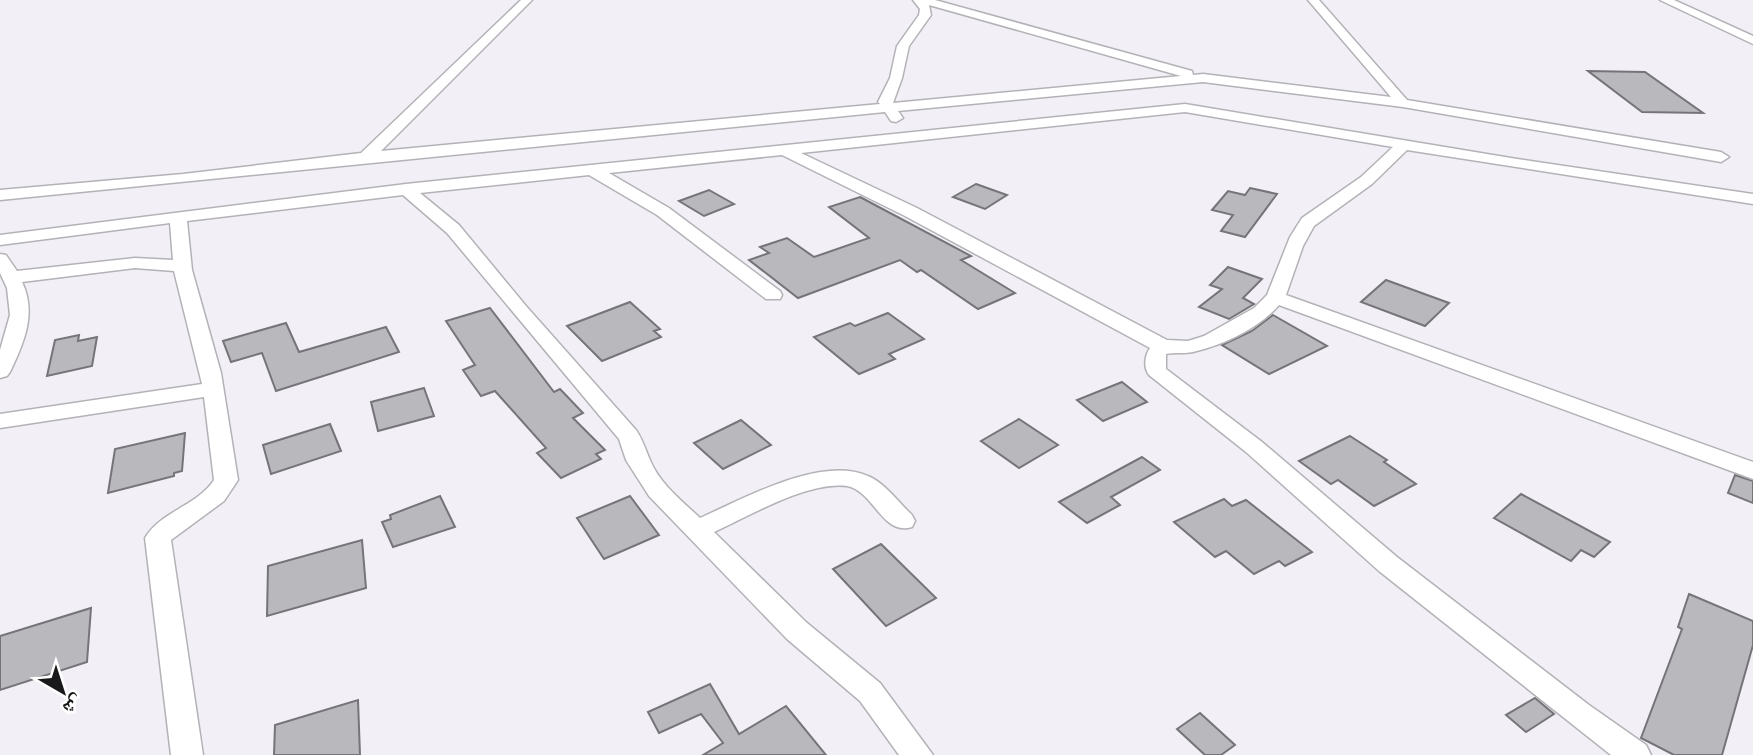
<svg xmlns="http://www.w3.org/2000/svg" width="1753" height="755" font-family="Jost,'Noto Naskh Arabic',sans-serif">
<rect width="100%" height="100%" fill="#f2f0f6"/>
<g fill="#b9b8bd" stroke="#757478" stroke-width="2">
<polygon points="1588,71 1645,72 1703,113 1642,112"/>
<polygon points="976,184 1007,195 985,209 953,197"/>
<polygon points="1250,188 1277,194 1245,237 1221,231 1233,215 1212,210 1228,191 1245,195"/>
<polygon points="709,190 734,204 704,216 679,201"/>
<polygon points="860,197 971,256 961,260 1015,293 978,309 921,270 917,272 900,260 798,298 749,260 769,253 760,247 787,238 814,257 869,238 829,207"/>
<polygon points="1228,267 1262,279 1243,298 1254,304 1229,319 1199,307 1222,289 1210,285"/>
<polygon points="1386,280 1449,303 1425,326 1361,302"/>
<polygon points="630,302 660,329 654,331 661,337 602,361 567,326"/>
<polygon points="490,308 554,392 560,389 583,413 573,418 605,450 596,454 601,459 561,478 537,453 546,448 495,391 481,396 463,370 475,365 446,321"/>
<polygon points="888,313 924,339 889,354 895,359 859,374 814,337 850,323 855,326"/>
<polygon points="1273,315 1327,346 1269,374 1222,345 1252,331"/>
<polygon points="286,323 299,352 386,327 399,352 276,391 262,353 231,362 223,341"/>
<polygon points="79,335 78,341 97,337 92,366 47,376 55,340"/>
<polygon points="1122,382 1147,402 1103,421 1077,400"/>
<polygon points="424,388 434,416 378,431 371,402"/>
<polygon points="1019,419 1058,445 1019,468 981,441"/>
<polygon points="741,420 771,445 723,469 694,443"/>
<polygon points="330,424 341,451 271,474 263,445"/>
<polygon points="185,433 182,471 174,473 174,476 108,493 115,449"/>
<polygon points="1350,436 1387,460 1384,462 1416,484 1374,506 1338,480 1331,484 1299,461"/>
<polygon points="1142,457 1160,470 1111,497 1120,505 1087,523 1059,502"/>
<polygon points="1735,475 1753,481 1753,503 1728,493"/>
<polygon points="1521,494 1610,542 1594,557 1581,550 1571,561 1494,518"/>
<polygon points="440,496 455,527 393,547 382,522 391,519 390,515"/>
<polygon points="630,496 659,535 604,559 577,518"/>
<polygon points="1224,499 1232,506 1246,500 1312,552 1285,566 1279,561 1254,574 1226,551 1215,557 1174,522"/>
<polygon points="362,540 366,588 267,616 268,566"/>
<polygon points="881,544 936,598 886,626 833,569"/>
<polygon points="1689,594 1753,621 1753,645 1722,755 1674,755 1641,738 1682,629 1678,627"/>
<polygon points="91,608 87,662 0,690 0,636"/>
<polygon points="710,684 739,734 786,706 826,755 703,755 723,743 701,714 659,733 648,712"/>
<polygon points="1535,698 1554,714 1526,732 1506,715"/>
<polygon points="358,700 360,755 274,755 275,725"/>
<polygon points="1200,713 1235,745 1221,755 1205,755 1177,729"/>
</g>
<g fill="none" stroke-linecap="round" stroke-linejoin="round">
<g stroke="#b3b2b7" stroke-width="3">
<g id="minor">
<path d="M521 0H532L381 151 880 104 878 102 890 78 897 46 919 15 920 9 913 0H935L1192 71 1193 75 1203 74 1391 97 1308 0H1319L1407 100 1721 152 1729 157 1721 162 1403 107 1203 82 898 111 903 118 896 122 891 121 885 112 0 200V190L183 174 361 153ZM929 5 1181 76 893 103 902 78 909 46 931 15Z"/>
<polygon points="1660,0 1674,0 1753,36 1753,44"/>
<path d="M1185 104 1517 159 1753 194V204L1407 150 1372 184 1314 226 1303 246 1286 295 1753 462V479L1279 305C1258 329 1223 345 1193 352 1184 354 1174 352 1166 354V369L1262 442 1397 557 1589 705 1646 745 1651 755H1611L1379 571 1246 452 1149 375C1143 367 1145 355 1150 348L905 216 782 155 609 173 669 208 780 291 782 295 780 299H766L657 215 589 175 420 193 459 225 526 306 636 430C643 440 645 449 650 460 659 483 682 501 700 518 743 499 821 455 868 476 885 483 898 502 912 515L915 521 912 527C882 536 874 491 847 486 808 481 749 516 714 532L807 623 880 683 933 755H899L860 701 787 639 649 496 626 460 619 439 447 233 403 195 187 221 192 270 221 373 238 480 224 501 171 540 203 755H171L145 538C161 511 197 506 214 480L204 397 0 428V414L202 384 174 271 135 268 22 282C37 313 24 343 10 372L7 376 0 378V350L10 315 7 288 0 273V254L6 255 17 271 135 258 173 260 170 223 0 245V235L406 184ZM1185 112 1393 147 1361 177 1302 218 1290 237 1267 295 1254 308 1204 336 1188 341 1167 340 917 208 801 153Z"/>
</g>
</g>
<use href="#minor" fill="#fff" fill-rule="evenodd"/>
</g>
<g transform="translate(63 692) rotate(141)" stroke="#ffffff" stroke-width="5" paint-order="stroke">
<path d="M0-5L12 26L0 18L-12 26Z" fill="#19191b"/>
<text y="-10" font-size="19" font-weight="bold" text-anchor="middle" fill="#19191b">ش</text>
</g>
</svg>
